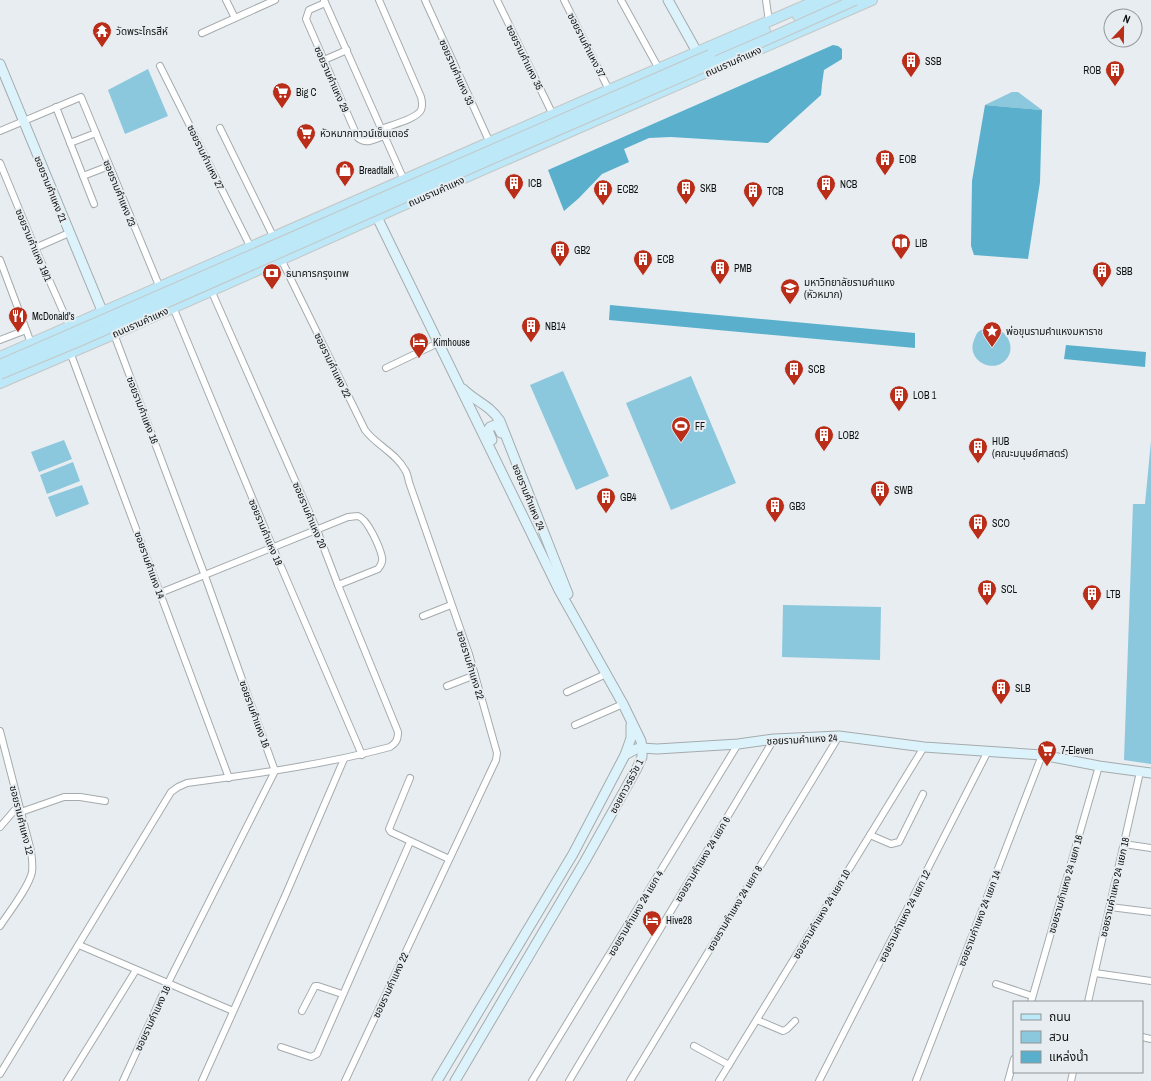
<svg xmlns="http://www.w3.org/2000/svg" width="1151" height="1081" font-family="'Archivo Narrow','Noto Sans Thai',sans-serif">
<rect width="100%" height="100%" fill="#e7edf0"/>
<g fill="#8bc7dd">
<polygon points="148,69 168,116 125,134 108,90"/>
<polygon points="1012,92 1018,92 1042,110 985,105"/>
<path d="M986 327C991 328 997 328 1001 331 1009 336 1013 347 1009 355 998 377 965 362 974 340 975 338 976 334 978 332 980 330 984 329 986 327Z"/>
<polygon points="563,371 609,476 576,490 530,385"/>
<polygon points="691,376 736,483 671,510 626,403"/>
<polygon points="64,440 72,459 39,472 31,452"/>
<polygon points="1151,441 1151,764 1124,760 1133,504 1145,504"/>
<polygon points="73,462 80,481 47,494 40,475"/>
<polygon points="82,485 89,504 56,517 48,497"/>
<polygon points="783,605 881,607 880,660 782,657"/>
</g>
<g fill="#59afcc">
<polygon points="833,45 838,46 842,49 842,59 824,70 822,84 821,95 768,143 671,137 649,138 624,149 629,162 602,174 579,198 564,211 548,170"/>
<polygon points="985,105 1042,110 1040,182 1028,259 974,255 971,246 972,181"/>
<polygon points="610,305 915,333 915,348 609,320"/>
<polygon points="1066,345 1146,352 1145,367 1064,359"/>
</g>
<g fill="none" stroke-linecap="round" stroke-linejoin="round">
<g stroke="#a5abad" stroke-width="8">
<g id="street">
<polyline points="226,0 235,18"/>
<polyline points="324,0 404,180"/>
<path d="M379 0 421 97C422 101 423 106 421 110 417 119 391 125 381 129"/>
<polyline points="425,0 490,143"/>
<polyline points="497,0 553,115"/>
<polyline points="564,0 609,90"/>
<polyline points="621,0 659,69"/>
<polyline points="766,0 769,22"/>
<path d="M325 3 309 10 306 19 358 138C367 145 375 139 384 136"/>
<polyline points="202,33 275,0"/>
<polyline points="324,60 347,50"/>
<polyline points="160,66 251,248"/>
<polyline points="56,107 94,204"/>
<polyline points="220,128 274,238"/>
<polyline points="0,131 81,97 160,288"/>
<polyline points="70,143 96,133"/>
<polyline points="0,163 35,248 70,327"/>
<polyline points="83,176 109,166"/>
<polyline points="35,248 69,233"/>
<path d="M281 259 365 430C376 445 396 453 405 470 408 474 408 480 410 485L469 654 497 753 496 760 345 1081"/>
<polyline points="0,260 31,343"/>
<polyline points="173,307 273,548 362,755"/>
<polyline points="114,334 205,576 275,771 168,983 123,1081"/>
<polyline points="0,340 26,330"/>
<polyline points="70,352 229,778"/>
<polyline points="386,368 438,343"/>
<path d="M160 593 348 517C351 517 355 516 358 516 368 519 380 548 382 557 383 562 381 565 378 569L338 585"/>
<polyline points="423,616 451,605"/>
<polyline points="447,686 475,675"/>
<polyline points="567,692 606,674"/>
<polyline points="575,725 623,704"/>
<path d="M0 731 31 851C32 858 33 865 32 872 29 887 9 912 0 926"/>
<polyline points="410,778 389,829 391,832 449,859"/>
<polyline points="21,812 64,797 80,797 105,801"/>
<polyline points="0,827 19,805"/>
<polyline points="870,835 891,844 899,842 923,794"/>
<polyline points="1124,844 1151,848"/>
<polyline points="1110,907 1151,912"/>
<polyline points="79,945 233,1011"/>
<polyline points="1095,973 1151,981"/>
<polyline points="996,984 1032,996"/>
<polyline points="1031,1002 1099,766"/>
<polyline points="1088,1002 1140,772"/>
<polyline points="302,1011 315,986 318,986 342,994"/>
<polyline points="757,1020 783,1031 787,1029 795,1021"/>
<polyline points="1142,1037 1151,1039"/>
<polyline points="694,1046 729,1065"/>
<polyline points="281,1047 311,1057 317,1054 410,842"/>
<path d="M0 1074 171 792 178 787 187 783C255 774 323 765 390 747 396 743 398 740 398 732L338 585 317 530 211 290"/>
<polyline points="67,1081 136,970"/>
<polyline points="202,1081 286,894 344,759"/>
<polyline points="532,1081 738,744"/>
<polyline points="569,1081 774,739"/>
<polyline points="630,1081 839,736"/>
<polyline points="719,1081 924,747"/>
<polyline points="819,1081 988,751"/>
<polyline points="916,1081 1042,755"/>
<polyline points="1008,1081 1014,1059"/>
<polyline points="1071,1081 1073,1072"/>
</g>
</g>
<g stroke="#a5abad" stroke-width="11">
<g id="secondary">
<polyline points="668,0 697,52"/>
<polyline points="0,64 103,313"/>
<polyline points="377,217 559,590 623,704 641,741 642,748 642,757 637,768 585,861 455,1081"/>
<path d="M463 389C476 402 490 405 500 421L568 594"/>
<polyline points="492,440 488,430 490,427 495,425 498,427 501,433"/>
<polyline points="625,755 636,749 642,748 657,749 738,744 774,739 839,736 924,747 1042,755 1099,766 1151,773"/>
<polyline points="437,1081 573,854 625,755 631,738 631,725"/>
</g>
</g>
<g stroke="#c5c6c6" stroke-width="12">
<g id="primary">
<polyline points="798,16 835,0"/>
<polyline points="710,55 765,31"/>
<polyline points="0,357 609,90 818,0"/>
<polyline points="0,383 114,334 475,173 872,0"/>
</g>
</g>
<use href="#street" stroke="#fff" stroke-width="6"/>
<use href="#secondary" stroke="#ddf3fb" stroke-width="9"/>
<use href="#primary" stroke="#bce8f8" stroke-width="10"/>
<g stroke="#c5c6c6" stroke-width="12" stroke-linecap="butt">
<g id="primary-bridge">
<polyline points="0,365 710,55"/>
<polyline points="0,374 77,342 491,159 768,39 855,0"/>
</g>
</g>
<use href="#primary-bridge" stroke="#bce8f8" stroke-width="10"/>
</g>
<defs>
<g id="temple-pin" transform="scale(1)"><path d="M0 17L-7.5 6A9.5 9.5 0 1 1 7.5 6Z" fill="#b92d19" stroke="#e7edf0"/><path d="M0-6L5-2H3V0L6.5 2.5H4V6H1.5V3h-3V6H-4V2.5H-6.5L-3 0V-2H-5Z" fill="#fff"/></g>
<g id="building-pin" transform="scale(1)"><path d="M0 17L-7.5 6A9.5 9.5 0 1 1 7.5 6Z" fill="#b92d19" stroke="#e7edf0"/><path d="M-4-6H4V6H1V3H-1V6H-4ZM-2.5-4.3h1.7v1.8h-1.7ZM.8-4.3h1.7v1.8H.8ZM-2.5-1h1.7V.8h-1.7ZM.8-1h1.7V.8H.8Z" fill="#fff"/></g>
<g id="supermarket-pin" transform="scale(1)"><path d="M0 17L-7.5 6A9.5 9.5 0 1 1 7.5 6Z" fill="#b92d19" stroke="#e7edf0"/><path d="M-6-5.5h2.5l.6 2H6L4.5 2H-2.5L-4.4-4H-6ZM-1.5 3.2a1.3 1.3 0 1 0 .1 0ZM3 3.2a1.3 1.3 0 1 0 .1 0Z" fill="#fff"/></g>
<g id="shop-pin" transform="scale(1)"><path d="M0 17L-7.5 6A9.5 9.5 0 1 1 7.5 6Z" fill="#b92d19" stroke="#e7edf0"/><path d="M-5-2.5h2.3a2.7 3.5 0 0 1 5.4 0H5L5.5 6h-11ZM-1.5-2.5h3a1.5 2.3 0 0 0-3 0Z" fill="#fff"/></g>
<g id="library-pin" transform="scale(1)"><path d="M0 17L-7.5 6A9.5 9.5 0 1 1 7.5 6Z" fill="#b92d19" stroke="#e7edf0"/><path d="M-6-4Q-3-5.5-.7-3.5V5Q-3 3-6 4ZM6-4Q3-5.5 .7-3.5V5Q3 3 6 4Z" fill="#fff"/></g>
<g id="bank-pin" transform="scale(1)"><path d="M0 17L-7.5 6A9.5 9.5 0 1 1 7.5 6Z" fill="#b92d19" stroke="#e7edf0"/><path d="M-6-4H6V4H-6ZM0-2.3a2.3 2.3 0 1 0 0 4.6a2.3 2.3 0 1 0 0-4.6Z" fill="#fff"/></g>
<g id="university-pin" transform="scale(1)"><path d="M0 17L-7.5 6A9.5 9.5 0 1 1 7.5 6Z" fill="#b92d19" stroke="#e7edf0"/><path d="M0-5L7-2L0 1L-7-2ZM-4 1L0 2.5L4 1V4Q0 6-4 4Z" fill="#fff"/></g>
<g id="restaurant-pin" transform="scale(1)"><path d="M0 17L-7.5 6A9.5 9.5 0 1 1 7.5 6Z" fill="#b92d19" stroke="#e7edf0"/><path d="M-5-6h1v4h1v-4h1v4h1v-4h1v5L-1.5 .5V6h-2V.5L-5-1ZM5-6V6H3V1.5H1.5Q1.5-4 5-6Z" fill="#fff"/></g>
<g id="sight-pin" transform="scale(1)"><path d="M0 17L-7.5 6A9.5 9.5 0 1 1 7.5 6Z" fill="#b92d19" stroke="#e7edf0"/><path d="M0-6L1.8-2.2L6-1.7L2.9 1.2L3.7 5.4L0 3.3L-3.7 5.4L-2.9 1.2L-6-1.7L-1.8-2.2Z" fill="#fff"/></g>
<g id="hotel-pin" transform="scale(1)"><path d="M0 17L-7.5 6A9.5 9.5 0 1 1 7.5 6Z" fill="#b92d19" stroke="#e7edf0"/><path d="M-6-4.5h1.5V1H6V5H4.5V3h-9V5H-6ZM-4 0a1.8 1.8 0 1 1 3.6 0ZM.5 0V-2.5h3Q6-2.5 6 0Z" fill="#fff"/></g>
<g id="stadium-pin" transform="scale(1)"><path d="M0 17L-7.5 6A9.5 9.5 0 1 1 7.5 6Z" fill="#b92d19" stroke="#e7edf0"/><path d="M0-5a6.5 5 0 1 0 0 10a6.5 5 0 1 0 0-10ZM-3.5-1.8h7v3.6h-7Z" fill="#fff"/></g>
</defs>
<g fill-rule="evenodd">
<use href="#temple-pin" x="102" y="31"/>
<use href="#building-pin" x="911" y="61"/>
<use href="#building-pin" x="1115" y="70"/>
<use href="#supermarket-pin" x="282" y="92"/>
<use href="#supermarket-pin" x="306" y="133"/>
<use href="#building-pin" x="885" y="159"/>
<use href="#shop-pin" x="345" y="170"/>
<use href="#building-pin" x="514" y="183"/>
<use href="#building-pin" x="826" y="184"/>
<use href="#building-pin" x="686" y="188"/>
<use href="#building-pin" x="603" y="189"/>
<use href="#building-pin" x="753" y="191"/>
<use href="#library-pin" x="901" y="243"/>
<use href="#building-pin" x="560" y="250"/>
<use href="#building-pin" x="643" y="259"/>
<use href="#building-pin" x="720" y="268"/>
<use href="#building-pin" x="1102" y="271"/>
<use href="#bank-pin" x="272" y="273"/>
<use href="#university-pin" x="790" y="288"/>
<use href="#restaurant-pin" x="18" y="316"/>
<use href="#building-pin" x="531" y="326"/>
<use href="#sight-pin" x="992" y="331"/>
<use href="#hotel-pin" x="419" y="342"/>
<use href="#building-pin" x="794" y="369"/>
<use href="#building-pin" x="899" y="395"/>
<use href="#stadium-pin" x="681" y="426"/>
<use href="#building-pin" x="824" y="435"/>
<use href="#building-pin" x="978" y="447"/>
<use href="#building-pin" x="880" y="490"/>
<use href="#building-pin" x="606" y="497"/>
<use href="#building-pin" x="775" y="506"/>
<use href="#building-pin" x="978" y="523"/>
<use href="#building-pin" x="987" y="589"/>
<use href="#building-pin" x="1092" y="594"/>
<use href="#building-pin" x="1001" y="688"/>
<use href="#supermarket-pin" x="1047" y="750"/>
<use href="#hotel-pin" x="652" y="920"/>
</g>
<g text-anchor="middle" stroke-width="4" stroke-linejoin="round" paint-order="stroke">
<g font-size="10" fill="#0f1112" stroke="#e7edf0" text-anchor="start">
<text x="116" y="35">วัดพระไกรสีห์</text>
<text x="925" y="65">SSB</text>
<text x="1101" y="74" text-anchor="end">ROB</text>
<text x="296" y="96">Big C</text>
<text x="320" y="137">หัวหมากทาวน์เซ็นเตอร์</text>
<text x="899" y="163">EOB</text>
<text x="359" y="174">Breadtalk</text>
<text x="528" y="187">ICB</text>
<text x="840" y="188">NCB</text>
<text x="700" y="192">SKB</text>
<text x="617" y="193">ECB2</text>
<text x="767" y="195">TCB</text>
<text x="915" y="247">LIB</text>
<text x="574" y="254">GB2</text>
<text x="657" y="263">ECB</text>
<text x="734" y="272">PMB</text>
<text x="1116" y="275">SBB</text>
<text x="286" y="277">ธนาคารกรุงเทพ</text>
<text x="804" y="286">มหาวิทยาลัยรามคำแหง<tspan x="804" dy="12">(หัวหมาก)</tspan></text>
<text x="32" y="320">McDonald's</text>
<text x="545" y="330">NB14</text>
<text x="1006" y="335">พ่อขุนรามคำแหงมหาราช</text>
<text x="433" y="346">Kimhouse</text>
<text x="808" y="373">SCB</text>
<text x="913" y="399">LOB 1</text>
<text x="695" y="430">FF</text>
<text x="838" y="439">LOB2</text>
<text x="992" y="445">HUB<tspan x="992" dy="12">(คณะมนุษย์ศาสตร์)</tspan></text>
<text x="894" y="494">SWB</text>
<text x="620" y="501">GB4</text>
<text x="789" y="510">GB3</text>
<text x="992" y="527">SCO</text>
<text x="1001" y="593">SCL</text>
<text x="1106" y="598">LTB</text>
<text x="1015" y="692">SLB</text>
<text x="1061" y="754">7-Eleven</text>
<text x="666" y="924">Hive28</text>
</g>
<g font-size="10" fill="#0f1112" stroke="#e7edf0">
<text transform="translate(587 45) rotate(63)" y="4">ซอยรามคำแหง 37</text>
<text transform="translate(525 57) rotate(64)" y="4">ซอยรามคำแหง 35</text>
<text transform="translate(733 61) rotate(-24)" y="4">ถนนรามคำแหง</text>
<text transform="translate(457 72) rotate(66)" y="4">ซอยรามคำแหง 33</text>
<text transform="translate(332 79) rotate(66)" y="4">ซอยรามคำแหง 29</text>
<text transform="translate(206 157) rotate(64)" y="4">ซอยรามคำแหง 27</text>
<text transform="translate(51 189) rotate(68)" y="4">ซอยรามคำแหง 21</text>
<text transform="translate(436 191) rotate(-24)" y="4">ถนนรามคำแหง</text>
<text transform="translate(120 193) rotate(68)" y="4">ซอยรามคำแหง 23</text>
<text transform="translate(34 245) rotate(67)" y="4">ซอยรามคำแหง 19/1</text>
<text transform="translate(140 322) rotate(-24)" y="4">ถนนรามคำแหง</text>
<text transform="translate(333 365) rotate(64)" y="4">ซอยรามคำแหง 22</text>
<text transform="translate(143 410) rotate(69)" y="4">ซอยรามคำแหง 16</text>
<text transform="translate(529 497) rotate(68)" y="4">ซอยรามคำแหง 24</text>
<text transform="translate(310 515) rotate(67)" y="4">ซอยรามคำแหง 20</text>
<text transform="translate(266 532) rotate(67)" y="4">ซอยรามคำแหง 18</text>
<text transform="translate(150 565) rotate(70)" y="4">ซอยรามคำแหง 14</text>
<text transform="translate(471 665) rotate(73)" y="4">ซอยรามคำแหง 22</text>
<text transform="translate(255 714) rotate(70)" y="4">ซอยรามคำแหง 16</text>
<text transform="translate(802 739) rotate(-3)" y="4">ซอยรามคำแหง 24</text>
<text transform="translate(626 786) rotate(-62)" y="4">ซอยถาวรธวัช 1</text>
<text transform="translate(22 820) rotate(76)" y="4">ซอยรามคำแหง 12</text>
<text transform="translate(702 859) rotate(-59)" y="4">ซอยรามคำแหง 24 แยก 6</text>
<text transform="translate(1065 884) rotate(-74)" y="4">ซอยรามคำแหง 24 แยก 16</text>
<text transform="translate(1114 887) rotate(-77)" y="4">ซอยรามคำแหง 24 แยก 18</text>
<text transform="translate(734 908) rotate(-59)" y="4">ซอยรามคำแหง 24 แยก 8</text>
<text transform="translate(635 913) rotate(-59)" y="4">ซอยรามคำแหง 24 แยก 4</text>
<text transform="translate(821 914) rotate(-59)" y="4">ซอยรามคำแหง 24 แยก 10</text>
<text transform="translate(904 916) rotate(-63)" y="4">ซอยรามคำแหง 24 แยก 12</text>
<text transform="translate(979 918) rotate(-69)" y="4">ซอยรามคำแหง 24 แยก 14</text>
<text transform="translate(390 985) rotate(-65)" y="4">ซอยรามคำแหง 22</text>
<text transform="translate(152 1018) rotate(-65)" y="4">ซอยรามคำแหง 16</text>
</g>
</g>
<rect x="1013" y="1001" width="130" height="72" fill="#e7edf0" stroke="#919597"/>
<rect x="1021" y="1014" width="20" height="6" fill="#bce8f8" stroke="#919597"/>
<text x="1049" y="1021" font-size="12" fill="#0f1112">ถนน</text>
<rect x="1021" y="1031" width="20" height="12" fill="#8bc7dd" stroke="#919597"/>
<text x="1049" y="1041" font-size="12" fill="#0f1112">สวน</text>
<rect x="1021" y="1051" width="20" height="12" fill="#59afcc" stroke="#919597"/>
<text x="1049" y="1061" font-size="12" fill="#0f1112">แหล่งน้ำ</text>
<g transform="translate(1123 28) rotate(22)"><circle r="19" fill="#e7edf0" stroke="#919597"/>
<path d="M0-3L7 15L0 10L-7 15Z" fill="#b92d19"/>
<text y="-6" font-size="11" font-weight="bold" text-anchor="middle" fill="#0f1112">N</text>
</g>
</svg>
